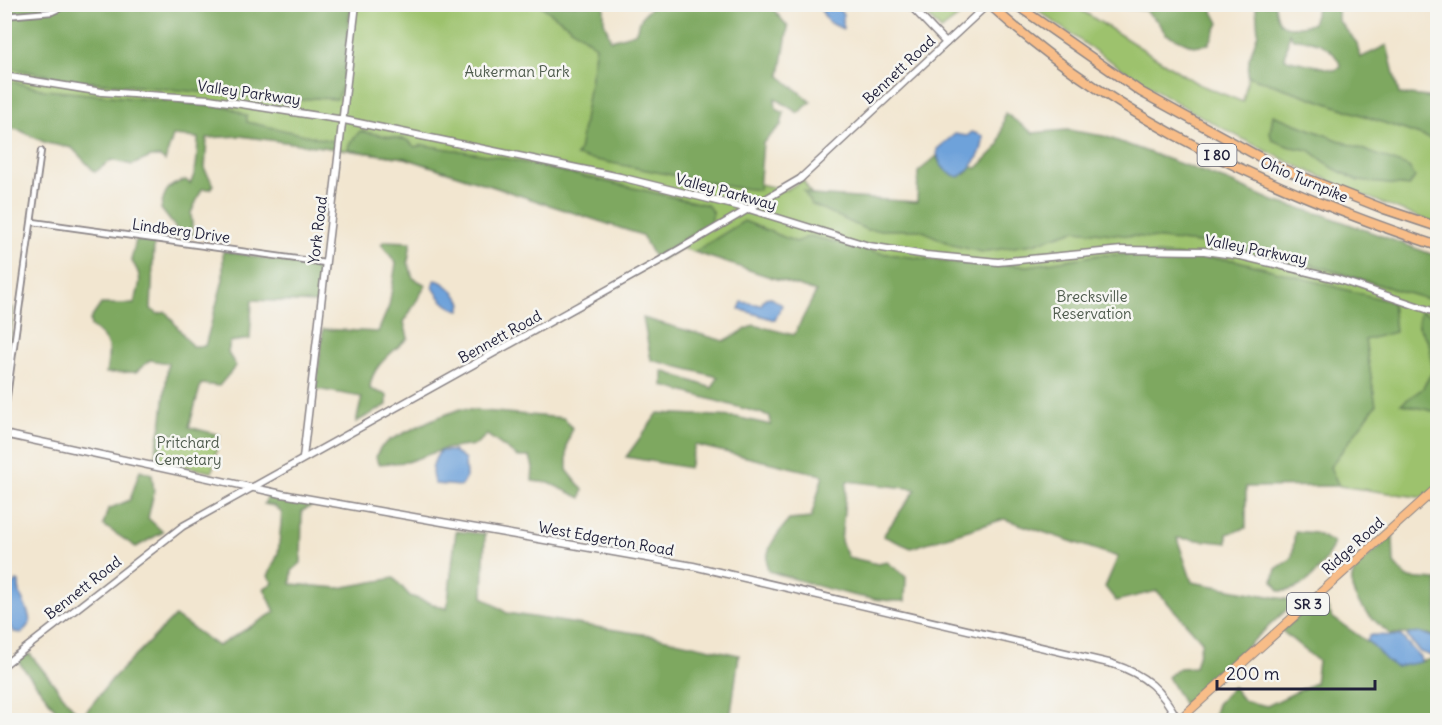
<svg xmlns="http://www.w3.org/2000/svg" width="1442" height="725" font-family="Delius,sans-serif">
<rect width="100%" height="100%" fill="#f6f6f2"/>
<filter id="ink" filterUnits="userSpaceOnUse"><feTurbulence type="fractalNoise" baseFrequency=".0167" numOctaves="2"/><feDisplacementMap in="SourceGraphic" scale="12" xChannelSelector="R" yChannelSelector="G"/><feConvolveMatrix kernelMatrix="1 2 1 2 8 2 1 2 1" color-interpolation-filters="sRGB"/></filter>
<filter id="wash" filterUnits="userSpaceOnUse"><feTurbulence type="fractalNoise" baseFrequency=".008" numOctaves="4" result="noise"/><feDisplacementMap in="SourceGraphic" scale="24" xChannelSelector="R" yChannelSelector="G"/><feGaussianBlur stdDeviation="1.35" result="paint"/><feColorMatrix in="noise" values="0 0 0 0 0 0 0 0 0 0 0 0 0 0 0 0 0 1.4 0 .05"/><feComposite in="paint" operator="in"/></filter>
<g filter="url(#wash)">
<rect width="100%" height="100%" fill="#f2e6d0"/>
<g fill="#9dc26d" stroke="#607254" stroke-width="1.5">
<polygon points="590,4 596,46 581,144 786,190 803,180 812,195 919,214 1032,158 1437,299 1437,487 1425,498 1196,466 938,331 682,248 657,262 642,235 405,158 5,103 5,5"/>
<polygon points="918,5 970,5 968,10 941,30"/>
<path d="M1031 5H1073L1198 84 1243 102 1248 76 1437 141V223C1402 213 1368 197 1335 183 1227 136 1125 76 1031 5Z"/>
<polygon points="164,432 218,443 212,472 158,461"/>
</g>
<g fill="#7ea860" stroke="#50654e" stroke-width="1.5" fill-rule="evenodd">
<polygon points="4,5 350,5 343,84 337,99 315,98 297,101 72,80 5,67"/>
<polygon points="540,5 604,5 604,21 611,40 635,33 643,15 654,5 770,5 788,27 780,76 811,102 798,113 775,98 776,109 784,113 781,125 763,143 759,190 732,187 576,156 579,151 596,46"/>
<polygon points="1122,5 1206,5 1210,6 1219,23 1209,44 1193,46 1166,34 1157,21 1144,10 1122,8"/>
<path d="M1249 5H1275C1278 32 1288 28 1312 24L1318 5H1338V20L1357 43 1360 58 1387 45 1399 94 1437 98V141L1248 76 1249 59 1258 33 1256 7ZM1289 33 1293 39C1314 39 1334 46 1341 67L1335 70 1285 59Z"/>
<path d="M5 80 45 90 229 107 247 116V122L337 142 336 149 240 136 207 138 205 170 214 185 211 189H202L191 213 193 236H182L161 209C164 190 168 185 186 180L190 184C198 169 197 153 198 138L173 136 165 161 160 157H151L132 165 112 160 95 172 72 148 46 143 19 130 5 128Z"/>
<polygon points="1005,113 1033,133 1067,130 1104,136 1228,181 1273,201 1324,215 1437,256 1437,302 1297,260 1226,246 1075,230 1033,244 982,252 952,245 921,230 867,230 811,204 804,191 812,195 917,202 918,172 937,156 940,164 965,174 972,167 977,168 999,146"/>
<polygon points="1273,115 1409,167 1415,177 1409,186 1358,181 1333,168 1309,150 1290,147 1272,140 1270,133"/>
<polygon points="360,131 407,140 415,147 423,145 499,157 707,205 713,212 711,223 654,257 642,235 405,158 348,150 349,144"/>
<path d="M744 221 796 242 810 236 881 253 954 263 1028 266 1099 255 1157 254 1234 260 1392 302 1395 332 1365 340 1376 405 1330 467 1339 486 1246 487V528L1227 534V543L1177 538 1192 582 1296 601 1184 705 1168 677 1179 668 1195 667 1202 641 1157 591 1116 601 1105 587 1118 557 1004 519 911 548 883 536 916 489 847 481 841 541 848 557 878 564 887 562 906 577 905 601C859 602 811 583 768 571 763 550 776 536 789 520L811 518 823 475 695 445 689 468 626 457 658 413 736 417 771 425 770 416 663 386V371L712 388 718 377 651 360 643 318 724 341 754 325 794 335 816 292 694 252Z"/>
<path d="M136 240 154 243 151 309 158 314 166 312 192 346H205L223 280V251L322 268 317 303 252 300 250 339 230 342 228 353 236 366 219 386 201 384 189 427 220 435 218 443 164 432 158 461 154 460 162 420 168 363 150 360 136 372 106 373C110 349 112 342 91 327L90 320 101 304H134C140 284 144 278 131 260Z"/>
<path d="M385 241 411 242 408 262 413 278 426 285 404 322 408 338C393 352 370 367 370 389L387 395V405L356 422 362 397 316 389 323 329 378 332 389 306 396 263 381 244Z"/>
<polygon points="5,306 13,308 10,347 5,347"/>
<polygon points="1420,311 1437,318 1437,412 1401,404 1422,389 1433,371 1429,343 1418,326"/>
<polygon points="460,409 564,418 572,428 567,445 567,470 583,490 581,498 549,483 532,481 533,467 530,457 518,457 487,435 475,445 444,449 407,462 378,464 376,457 380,448 390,440 431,420"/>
<polygon points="140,470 152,474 154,492 148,518 163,532 136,547 103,525 108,509 130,500"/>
<polygon points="268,496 313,505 302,511 301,563 292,571 291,584 339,588 394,578 410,596 447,609 456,531 485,534 483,597 507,613 648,635 739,655 730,720 64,720 17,660 30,654 81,718 113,678 175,616 218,646 275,612 264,588 273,583 268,576 278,554 282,513 274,506 264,504"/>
<path d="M1295 531 1315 533 1334 543C1325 565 1306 592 1279 591L1273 581 1276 569 1292 558Z"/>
<path d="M1393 536 1394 563 1407 578 1437 580V637L1428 634H1390C1374 621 1338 592 1357 568 1367 556 1382 546 1393 536Z"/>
<polygon points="1321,595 1332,617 1372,645 1396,667 1437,658 1437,720 1212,720 1217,704 1233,687 1244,701 1267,706 1315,683 1318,661 1282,631"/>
</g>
<g fill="#6ea2da" stroke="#48628a" stroke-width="1.5">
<polygon points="818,5 835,5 843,14 843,29 828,22"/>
<path d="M972 132 983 136C984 153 972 169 959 177 945 173 937 165 937 149L955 134 967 136Z"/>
<path d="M435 280C444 281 457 294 462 303L460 310C447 308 439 298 433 287Z"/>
<polygon points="770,297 782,305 775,320 739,309 742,302 761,305 765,298"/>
<path d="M440 451H453L465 460 466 477 461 486 435 484C429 472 433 461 440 451Z"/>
<path d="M17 581 19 582C18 601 30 607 30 623L22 633 14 632 5 621V591Z"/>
<polygon points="1422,633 1437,639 1437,658 1420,652 1407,636 1409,634"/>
<polygon points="1370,635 1401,636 1420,657 1421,662 1396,667 1387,661 1367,640"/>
</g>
</g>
<g filter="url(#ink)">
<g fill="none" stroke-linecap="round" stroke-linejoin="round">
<g stroke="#8a8486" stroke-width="8">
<g id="minor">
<polyline points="4,16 52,12 69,4"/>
<polyline points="33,222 325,263"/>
<polyline points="4,418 41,151"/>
</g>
</g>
<g stroke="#8a8486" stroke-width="9">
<g id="tertiary">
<polyline points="909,4 946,43"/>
<polyline points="4,76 102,92 209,99 344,120 620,177 749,209 869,246 926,255 998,262 1122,250 1204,251 1241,256 1337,279 1438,313"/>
<path d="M4 434 282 494 693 566 1113 664C1146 675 1162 690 1178 720"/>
<polyline points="303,458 356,4"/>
<polyline points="4,665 183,526 661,260 800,179 988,4"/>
</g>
</g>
<g stroke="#8a8486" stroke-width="10">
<polyline id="primary" points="1179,720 1438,487"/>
</g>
<g stroke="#8a8486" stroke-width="11">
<g id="motorway">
<path d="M989 4C1114 120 1278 193 1438 246"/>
<polyline points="1015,4 1141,92 1278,167 1384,209 1438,227"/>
</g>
</g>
<use href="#minor" stroke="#fff" stroke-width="4.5"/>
<use href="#tertiary" stroke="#fff" stroke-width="6"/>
<use href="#primary" stroke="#f8bd88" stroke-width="8"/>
<use href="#motorway" stroke="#f8bd88" stroke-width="8"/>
</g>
</g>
<g text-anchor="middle" stroke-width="5" stroke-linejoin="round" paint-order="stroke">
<g fill="#f6f6f2" stroke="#626272" stroke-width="1.5">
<rect x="1197.5" y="144" width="39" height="22" rx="4.5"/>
<rect x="1287" y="593" width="42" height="22" rx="4.5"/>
</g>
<g font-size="14" font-weight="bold" fill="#22223b">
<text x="1217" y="160">I 80</text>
<text x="1308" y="609">SR 3</text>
</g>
<g font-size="15" fill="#22223b" stroke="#f6f6f2">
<text transform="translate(899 70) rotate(-43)" y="5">Bennett Road</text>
<text transform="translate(249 93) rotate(8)" y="5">Valley Parkway</text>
<text transform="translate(1304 180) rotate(23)" y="5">Ohio Turnpike</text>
<text transform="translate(726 192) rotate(15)" y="5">Valley Parkway</text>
<text transform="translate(318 230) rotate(-83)" y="5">York Road</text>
<text transform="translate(181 231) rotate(8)" y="5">Lindberg Drive</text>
<text transform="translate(1256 250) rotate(11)" y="5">Valley Parkway</text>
<text transform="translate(500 337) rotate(-29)" y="5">Bennett Road</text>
<text transform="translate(606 539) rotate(10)" y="5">West Edgerton Road</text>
<text transform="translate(1353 546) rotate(-42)" y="5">Ridge Road</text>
<text transform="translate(83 588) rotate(-38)" y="5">Bennett Road</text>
</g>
<g font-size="15" fill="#4d5a4c" stroke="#f6f6f2">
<text x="517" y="77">Aukerman Park</text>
<text x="1092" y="302">Brecksville<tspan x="1092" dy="17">Reservation</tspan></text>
<text x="188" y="448">Pritchard<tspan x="188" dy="17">Cemetary</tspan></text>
</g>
</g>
<rect width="1442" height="725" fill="none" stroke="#f6f6f2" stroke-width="24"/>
<path d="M1217 680v9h158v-9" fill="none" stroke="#22223b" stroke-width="3"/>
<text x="1226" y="680" font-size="18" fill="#22223b" stroke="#f6f6f2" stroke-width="4.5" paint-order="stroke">200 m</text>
</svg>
